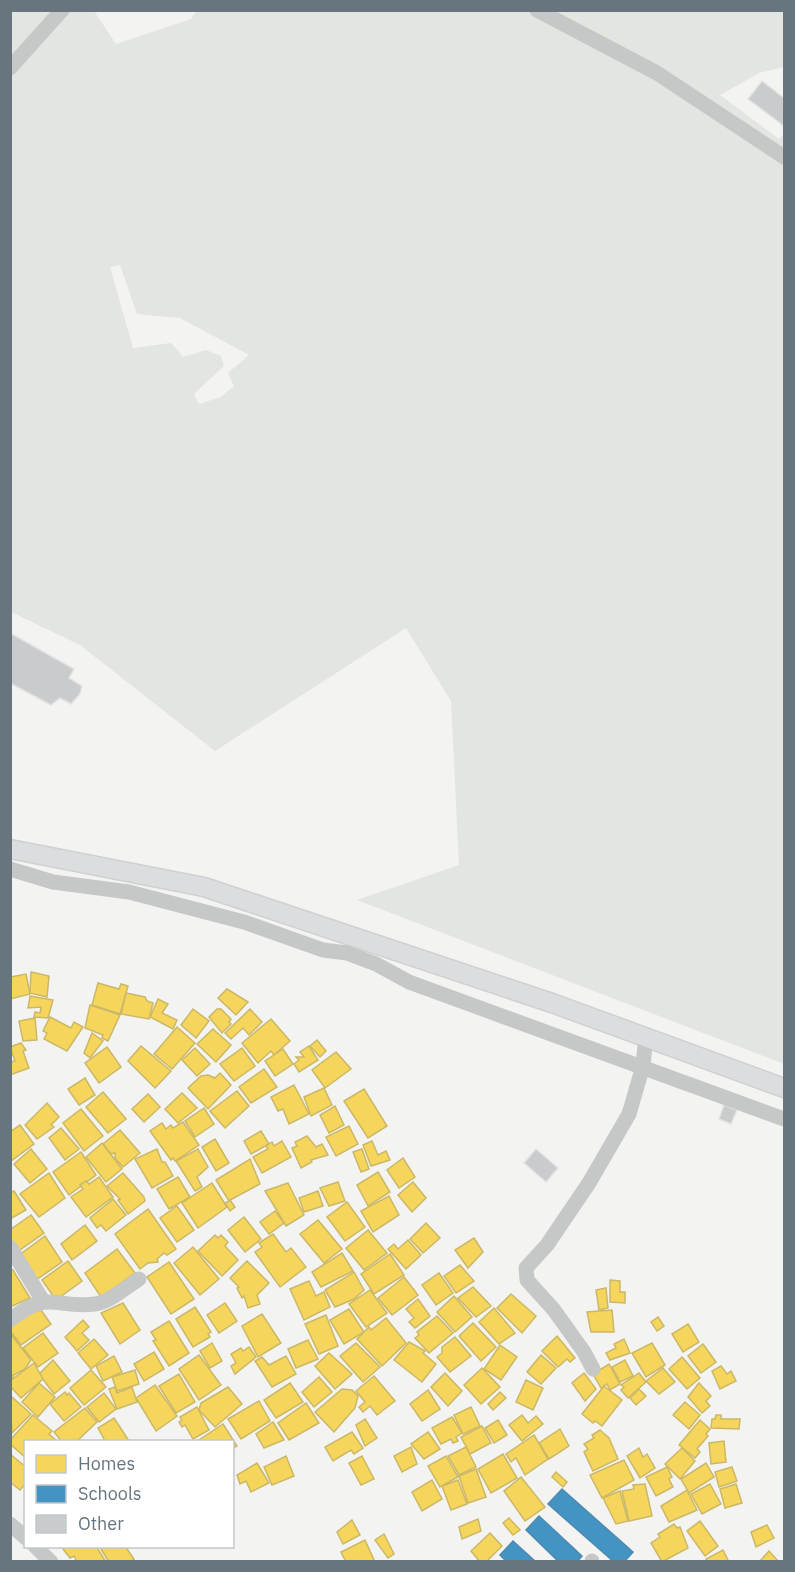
<svg xmlns="http://www.w3.org/2000/svg" width="795" height="1572" font-family="'IBM Plex Sans',sans-serif">
<rect width="100%" height="100%" fill="#f3f3f2"/>
<path fill="#e2e5e0" fill-rule="evenodd" d="M11 11H94L116 44 191 19 196 11H784V67L759 73 720 95 779 139 784 134V1064L357 900 459 865 451 701 406 628 215 751 80 645 11 612ZM120 265 137 314 180 318 249 355 228 373 234 386 221 397 199 404 194 394 224 366 221 356 206 350 183 357 171 343 133 348 110 267Z"/>
<g fill="#f6d55c" stroke="#cbb866" stroke-width="1.5">
<polygon points="31,972 49,976 47,997 30,993"/>
<polygon points="26,974 30,994 10,999 10,977"/>
<polygon points="98,983 119,989 121,984 128,986 120,1014 92,1005"/>
<polygon points="227,989 248,1002 236,1015 218,998"/>
<polygon points="126,993 145,997 147,1001 153,1003 149,1019 121,1014"/>
<polygon points="30,996 53,1000 48,1018 34,1017 35,1012 40,1013 41,1007 28,1008"/>
<polygon points="158,999 168,1004 162,1013 177,1020 173,1029 150,1017"/>
<polygon points="90,1005 120,1015 108,1041 102,1038 103,1035 85,1028"/>
<polygon points="193,1009 209,1021 196,1038 181,1025"/>
<polygon points="217,1009 221,1009 231,1019 229,1022 231,1024 222,1033 209,1017"/>
<polygon points="250,1009 262,1022 249,1035 243,1028 231,1039 225,1033"/>
<polygon points="50,1017 71,1028 74,1022 83,1027 67,1051 44,1039 47,1033 43,1031"/>
<polygon points="35,1018 37,1040 23,1041 19,1021"/>
<polygon points="271,1019 290,1041 274,1055 271,1051 258,1063 242,1043"/>
<polygon points="177,1027 195,1043 172,1069 154,1054"/>
<polygon points="213,1029 231,1045 216,1062 197,1044"/>
<polygon points="92,1033 103,1041 90,1058 84,1053"/>
<polygon points="317,1040 326,1051 320,1057 310,1046"/>
<polygon points="21,1043 26,1050 23,1051 29,1068 10,1075 10,1062 15,1061 10,1047"/>
<polygon points="141,1046 171,1071 155,1088 128,1061"/>
<polygon points="309,1046 318,1060 299,1072 294,1064 299,1060 296,1057 304,1057 300,1052"/>
<polygon points="107,1047 121,1067 99,1083 85,1063"/>
<polygon points="195,1048 210,1064 197,1076 182,1060"/>
<polygon points="242,1048 255,1066 234,1081 220,1064"/>
<polygon points="283,1049 293,1064 275,1076 265,1061"/>
<polygon points="336,1052 351,1069 325,1088 312,1070"/>
<polygon points="264,1069 277,1087 251,1103 239,1087"/>
<polygon points="220,1073 231,1085 208,1109 188,1088 201,1076 208,1075 215,1078"/>
<polygon points="85,1078 95,1095 79,1105 68,1089"/>
<polygon points="294,1085 309,1114 289,1124 283,1109 278,1111 271,1097"/>
<polygon points="324,1088 332,1105 311,1116 304,1097"/>
<polygon points="364,1089 387,1126 368,1138 344,1101"/>
<polygon points="237,1091 249,1106 225,1128 210,1111"/>
<polygon points="103,1092 126,1119 108,1133 86,1107"/>
<polygon points="182,1093 197,1108 178,1123 165,1109"/>
<polygon points="148,1094 160,1107 144,1122 132,1109"/>
<polygon points="47,1103 59,1117 51,1125 54,1127 37,1139 25,1125"/>
<polygon points="335,1106 344,1125 329,1133 320,1115"/>
<polygon points="204,1108 214,1124 195,1137 185,1121"/>
<polygon points="81,1109 103,1136 84,1151 63,1123"/>
<polygon points="183,1122 199,1145 175,1161 173,1158 171,1160 150,1131 162,1123 166,1129 171,1125 173,1128"/>
<polygon points="20,1125 34,1144 11,1161 10,1132"/>
<polygon points="349,1126 358,1144 336,1156 326,1137"/>
<polygon points="61,1128 79,1149 65,1160 49,1138"/>
<polygon points="120,1130 140,1153 123,1167 115,1158 115,1153 111,1154 103,1144"/>
<polygon points="261,1131 269,1144 251,1154 244,1141"/>
<polygon points="307,1136 316,1147 322,1144 328,1155 311,1160 312,1162 301,1168 292,1148 297,1146 295,1142"/>
<polygon points="215,1139 229,1163 216,1171 202,1147"/>
<polygon points="282,1141 291,1157 262,1173 253,1157 268,1149 266,1146 272,1142 274,1146"/>
<polygon points="372,1141 378,1155 386,1151 390,1160 371,1166 363,1145"/>
<polygon points="102,1143 122,1169 106,1182 86,1157"/>
<polygon points="31,1149 47,1169 30,1183 14,1164"/>
<polygon points="157,1149 162,1162 165,1162 173,1176 152,1188 135,1159"/>
<polygon points="198,1149 208,1167 197,1177 202,1187 195,1191 176,1161"/>
<polygon points="362,1149 369,1169 361,1172 353,1152"/>
<polygon points="81,1152 96,1175 69,1195 53,1172"/>
<polygon points="403,1158 415,1177 399,1188 387,1170"/>
<polygon points="250,1159 260,1184 230,1200 235,1207 230,1211 225,1203 229,1201 216,1180"/>
<polygon points="378,1172 390,1192 368,1206 357,1185"/>
<polygon points="49,1173 65,1198 39,1217 20,1194"/>
<polygon points="123,1173 144,1197 145,1201 128,1214 118,1200 120,1199 107,1186"/>
<polygon points="99,1177 113,1197 86,1217 71,1197 83,1189 80,1185 86,1181 89,1184"/>
<polygon points="178,1177 190,1197 169,1209 157,1189"/>
<polygon points="338,1182 345,1201 329,1206 320,1188"/>
<polygon points="413,1182 426,1198 412,1212 398,1195"/>
<polygon points="212,1183 227,1207 198,1228 182,1203"/>
<polygon points="288,1183 304,1215 286,1226 265,1191"/>
<polygon points="14,1191 26,1210 10,1219 10,1193"/>
<polygon points="318,1191 323,1206 304,1212 299,1198"/>
<polygon points="389,1196 399,1215 373,1232 361,1211"/>
<polygon points="113,1199 126,1215 106,1231 101,1225 97,1228 90,1218"/>
<polygon points="347,1202 365,1227 345,1241 327,1217"/>
<polygon points="177,1206 194,1230 177,1242 160,1218"/>
<polygon points="148,1209 176,1249 167,1255 164,1253 157,1259 158,1262 148,1263 140,1269 115,1234"/>
<polygon points="275,1211 284,1223 269,1234 260,1222"/>
<polygon points="31,1215 44,1233 17,1252 10,1243 10,1230"/>
<polygon points="244,1217 261,1239 245,1252 228,1230"/>
<polygon points="318,1220 342,1249 324,1263 300,1234"/>
<polygon points="426,1223 440,1238 423,1253 410,1239"/>
<polygon points="85,1225 97,1241 72,1260 61,1244"/>
<polygon points="368,1230 387,1253 364,1270 346,1248"/>
<polygon points="273,1234 286,1252 291,1248 306,1267 280,1287 255,1252 262,1247 259,1243"/>
<polygon points="215,1235 218,1238 221,1235 228,1242 225,1246 238,1260 222,1276 198,1251"/>
<polygon points="45,1236 62,1262 36,1280 18,1256"/>
<polygon points="474,1238 483,1252 468,1268 455,1250"/>
<polygon points="408,1240 421,1255 406,1269 388,1249 394,1244 398,1249"/>
<polygon points="193,1247 219,1279 200,1295 174,1263"/>
<polygon points="117,1249 135,1273 101,1297 85,1273"/>
<polygon points="342,1253 353,1271 321,1287 312,1272"/>
<polygon points="390,1254 404,1275 374,1294 361,1274"/>
<polygon points="68,1261 82,1281 56,1300 42,1280"/>
<polygon points="247,1261 269,1283 257,1295 260,1304 248,1308 244,1296 242,1298 237,1288 239,1287 230,1278"/>
<polygon points="169,1262 194,1299 171,1314 147,1277"/>
<polygon points="460,1265 474,1281 456,1293 444,1276"/>
<polygon points="13,1270 30,1298 10,1307 10,1271"/>
<polygon points="354,1272 364,1290 354,1299 335,1307 325,1290"/>
<polygon points="439,1273 453,1293 436,1305 422,1285"/>
<polygon points="404,1277 418,1295 392,1315 378,1298"/>
<polygon points="610,1280 620,1281 620,1292 625,1292 625,1303 610,1302"/>
<polygon points="309,1281 316,1296 324,1292 330,1307 304,1320 290,1289"/>
<polygon points="473,1287 491,1306 476,1317 458,1298"/>
<polygon points="606,1288 608,1308 599,1310 596,1290"/>
<polygon points="370,1290 387,1313 366,1327 349,1304"/>
<polygon points="511,1294 536,1316 522,1333 497,1308"/>
<polygon points="454,1296 472,1317 455,1332 437,1312"/>
<polygon points="418,1299 430,1316 415,1328 409,1322 414,1318 406,1309"/>
<polygon points="123,1303 140,1330 120,1344 101,1313"/>
<polygon points="225,1303 237,1321 219,1333 207,1315"/>
<polygon points="38,1306 51,1324 21,1345 10,1331 10,1326"/>
<polygon points="195,1307 211,1332 208,1334 210,1337 193,1347 176,1319"/>
<polygon points="494,1308 515,1333 499,1344 479,1322"/>
<polygon points="349,1309 364,1332 344,1344 330,1320"/>
<polygon points="612,1310 614,1332 591,1332 587,1312"/>
<polygon points="262,1314 281,1343 258,1357 242,1326"/>
<polygon points="326,1315 338,1346 319,1354 305,1324"/>
<polygon points="437,1316 453,1333 429,1353 415,1338 419,1335 417,1332"/>
<polygon points="658,1317 664,1326 657,1331 651,1322"/>
<polygon points="386,1318 406,1343 382,1366 357,1339 369,1327 371,1330"/>
<polygon points="83,1320 89,1327 82,1333 89,1340 77,1351 65,1337"/>
<polygon points="169,1321 189,1353 169,1366 153,1341 156,1340 151,1332"/>
<polygon points="473,1323 496,1347 481,1361 459,1336"/>
<polygon points="688,1324 699,1342 683,1352 672,1334"/>
<polygon points="10,1333 31,1360 25,1369 12,1376 14,1378 10,1381"/>
<polygon points="43,1333 58,1353 38,1367 23,1348"/>
<polygon points="557,1336 575,1358 570,1362 567,1359 558,1367 542,1351"/>
<polygon points="455,1337 471,1356 450,1372 437,1357 442,1353 442,1347"/>
<polygon points="94,1339 108,1355 91,1369 78,1353"/>
<polygon points="624,1339 630,1353 610,1360 606,1353 616,1348 614,1344"/>
<polygon points="308,1340 318,1359 296,1368 288,1349"/>
<polygon points="409,1342 425,1351 423,1353 436,1364 422,1382 394,1360"/>
<polygon points="212,1343 222,1361 210,1368 200,1351"/>
<polygon points="356,1343 380,1367 363,1382 340,1356"/>
<polygon points="652,1343 665,1365 646,1377 632,1353"/>
<polygon points="703,1344 716,1362 701,1373 688,1356"/>
<polygon points="500,1345 517,1357 501,1380 484,1369"/>
<polygon points="249,1347 256,1357 235,1374 231,1366 236,1363 231,1354 241,1348 243,1351"/>
<polygon points="154,1352 164,1369 144,1381 134,1364"/>
<polygon points="329,1353 352,1374 335,1389 315,1366"/>
<polygon points="199,1355 221,1385 199,1400 179,1369"/>
<polygon points="541,1355 556,1368 541,1384 527,1372"/>
<polygon points="114,1356 122,1372 103,1381 96,1366"/>
<polygon points="286,1356 296,1374 272,1387 255,1361 262,1357 269,1365"/>
<polygon points="682,1357 700,1378 687,1389 669,1369"/>
<polygon points="53,1360 70,1381 54,1394 39,1374"/>
<polygon points="625,1360 633,1376 620,1382 612,1367"/>
<polygon points="34,1363 43,1379 21,1398 10,1386 10,1381"/>
<polygon points="609,1364 620,1384 610,1390 607,1384 601,1388 593,1374"/>
<polygon points="721,1366 727,1374 731,1371 736,1381 720,1389 712,1371"/>
<polygon points="482,1368 500,1387 481,1404 464,1385"/>
<polygon points="663,1368 675,1382 659,1394 646,1381"/>
<polygon points="91,1370 106,1387 84,1405 70,1388"/>
<polygon points="135,1370 139,1384 117,1391 112,1377"/>
<polygon points="445,1373 462,1391 448,1406 431,1387"/>
<polygon points="584,1373 596,1389 585,1401 572,1383"/>
<polygon points="639,1373 646,1382 628,1398 621,1390 624,1387 621,1385"/>
<polygon points="179,1374 195,1402 176,1413 159,1386"/>
<polygon points="374,1376 395,1401 377,1415 370,1406 363,1412 359,1407 365,1402 356,1391"/>
<polygon points="319,1377 332,1392 314,1407 302,1392"/>
<polygon points="526,1380 543,1388 533,1410 516,1402"/>
<polygon points="39,1383 55,1397 38,1417 22,1402"/>
<polygon points="290,1383 303,1402 276,1418 264,1400"/>
<polygon points="699,1383 711,1396 706,1401 710,1406 702,1413 688,1397"/>
<polygon points="155,1385 177,1416 156,1431 136,1398"/>
<polygon points="604,1386 622,1400 602,1426 595,1421 593,1423 582,1414"/>
<polygon points="115,1387 117,1393 132,1387 137,1402 117,1409 109,1389"/>
<polygon points="228,1387 242,1404 215,1427 199,1410 201,1403"/>
<polygon points="342,1389 352,1390 358,1396 355,1408 334,1432 315,1412"/>
<polygon points="639,1389 646,1396 636,1405 630,1398"/>
<polygon points="428,1390 440,1409 422,1421 410,1404"/>
<polygon points="65,1392 67,1395 69,1393 81,1407 64,1421 50,1404"/>
<polygon points="500,1392 506,1398 493,1410 488,1404"/>
<polygon points="104,1393 116,1409 99,1422 87,1407"/>
<polygon points="12,1397 31,1414 12,1433 10,1399"/>
<polygon points="259,1401 270,1421 241,1439 228,1419"/>
<polygon points="685,1402 700,1415 689,1429 673,1415"/>
<polygon points="306,1403 319,1423 289,1440 278,1423"/>
<polygon points="197,1407 209,1430 193,1439 185,1425 182,1427 179,1422 182,1420 180,1417"/>
<polygon points="471,1407 480,1426 463,1434 454,1415"/>
<polygon points="85,1408 97,1422 76,1442 62,1442 54,1432"/>
<polygon points="33,1415 52,1431 49,1434 58,1442 26,1442 26,1458 10,1444 10,1440"/>
<polygon points="522,1415 528,1423 536,1416 543,1424 522,1441 509,1425"/>
<polygon points="716,1415 721,1415 721,1419 740,1419 739,1429 711,1428 712,1419 715,1419"/>
<polygon points="452,1417 462,1433 456,1437 458,1441 453,1443 451,1439 441,1444 432,1428"/>
<polygon points="114,1418 129,1441 127,1442 101,1441 104,1439 98,1428"/>
<polygon points="365,1419 377,1438 365,1446 356,1425"/>
<polygon points="498,1420 507,1435 494,1443 485,1428"/>
<polygon points="700,1420 710,1429 706,1434 708,1436 697,1449 700,1452 695,1458 679,1445"/>
<polygon points="273,1422 284,1440 264,1448 256,1434"/>
<polygon points="223,1424 237,1446 232,1449 232,1442 196,1442"/>
<polygon points="482,1426 491,1443 470,1454 461,1437"/>
<polygon points="560,1429 569,1446 549,1459 539,1443"/>
<polygon points="600,1430 609,1438 618,1459 593,1471 584,1452 588,1449 584,1444 594,1438 592,1435"/>
<polygon points="352,1432 363,1448 354,1454 351,1450 333,1461 325,1447"/>
<polygon points="428,1432 440,1449 424,1459 411,1444"/>
<polygon points="534,1435 548,1459 525,1475 516,1458 511,1462 506,1454"/>
<polygon points="724,1441 726,1462 711,1464 709,1443"/>
<polygon points="411,1447 417,1464 402,1472 394,1456"/>
<polygon points="466,1447 476,1467 459,1475 448,1456"/>
<polygon points="639,1448 643,1457 647,1454 655,1468 640,1478 627,1456"/>
<polygon points="682,1448 695,1461 680,1479 665,1464"/>
<polygon points="10,1454 26,1467 26,1483 20,1490 10,1482"/>
<polygon points="503,1454 517,1478 491,1493 478,1469"/>
<polygon points="286,1456 294,1476 272,1485 264,1467"/>
<polygon points="362,1456 374,1479 361,1485 349,1463"/>
<polygon points="446,1456 458,1477 440,1487 428,1466"/>
<polygon points="624,1460 634,1480 602,1498 590,1475"/>
<polygon points="257,1463 269,1483 251,1492 246,1481 240,1484 237,1475"/>
<polygon points="706,1463 714,1477 689,1493 681,1479"/>
<polygon points="667,1467 672,1477 669,1479 673,1487 656,1496 646,1477"/>
<polygon points="732,1467 737,1481 719,1487 715,1472"/>
<polygon points="476,1469 486,1497 468,1503 459,1476"/>
<polygon points="556,1472 567,1482 563,1487 552,1477"/>
<polygon points="521,1477 545,1507 525,1521 504,1491"/>
<polygon points="432,1480 442,1499 422,1511 412,1492"/>
<polygon points="458,1480 467,1504 451,1510 442,1486"/>
<polygon points="645,1484 652,1516 629,1521 622,1491 634,1489 633,1485"/>
<polygon points="710,1484 721,1504 702,1514 691,1494"/>
<polygon points="736,1484 742,1503 725,1508 720,1489"/>
<polygon points="687,1490 697,1510 669,1522 661,1506"/>
<polygon points="620,1491 628,1521 616,1524 603,1498"/>
<polygon points="509,1518 520,1530 513,1535 503,1523"/>
<polygon points="478,1519 481,1531 462,1539 459,1527"/>
<polygon points="352,1520 360,1535 343,1544 337,1532"/>
<polygon points="700,1521 718,1546 705,1556 687,1531"/>
<polygon points="674,1524 677,1528 680,1527 688,1548 662,1562 651,1543 660,1537 658,1534"/>
<polygon points="767,1525 774,1538 756,1547 751,1532"/>
<polygon points="490,1533 502,1546 486,1562 480,1562 471,1551"/>
<polygon points="384,1534 394,1554 388,1558 375,1540"/>
<polygon points="365,1540 375,1562 346,1562 341,1552"/>
<polygon points="66,1546 96,1546 106,1562 77,1562 74,1556 70,1558 63,1549"/>
<polygon points="104,1546 131,1546 127,1549 134,1559 130,1562 109,1562 101,1549"/>
<polygon points="723,1550 729,1562 707,1562 706,1559"/>
<polygon points="769,1551 779,1562 759,1562"/>
</g>
<g fill="#4393c3" stroke="#4e8aaf" stroke-width="1.5">
<polygon points="562,1489 633,1552 624,1562 614,1562 548,1504"/>
<polygon points="539,1516 582,1556 577,1562 559,1562 526,1530"/>
<polygon points="513,1541 536,1562 507,1562 500,1555"/>
</g>
<g fill="#cacbcc" stroke="#e2e2e2" stroke-width="1.5">
<polygon points="762,81 784,98 784,126 748,99"/>
<polygon points="10,633 74,669 69,678 82,686 80,694 71,704 60,698 51,705 10,683"/>
<polygon points="724,1105 737,1110 731,1124 719,1119"/>
<polygon points="536,1149 558,1168 546,1182 524,1163"/>
</g>
<g fill="none" stroke-linecap="round" stroke-linejoin="round">
<g stroke="#cfd0d0" stroke-width="21">
<polyline id="major" points="10,849 204,887 552,1003 784,1088"/>
</g>
<g stroke="#c6c8c8" stroke-width="15">
<polyline points="537,10 657,73 784,157"/>
<polyline points="10,68 62,10"/>
<polyline points="10,869 53,882 129,892 244,922 323,950 347,953 376,964 409,982 784,1119"/>
<polyline points="10,1247 43,1301"/>
<path d="M10 1320C50 1288 54 1309 95 1304 110 1302 126 1287 139 1279"/>
<polyline points="593,1369 584,1352 554,1310 527,1280 526,1268 547,1245 589,1183 629,1114 643,1066 646,1035"/>
<polyline points="10,1524 26,1538"/>
<polyline points="35,1546 51,1562"/>
<polyline points="592,1562 592,1561"/>
</g>
<use href="#major" stroke="#dcddde" stroke-width="18"/>
</g>
<rect width="795" height="1572" fill="none" stroke="#67757f" stroke-width="24"/>
<rect x="24" y="1440" width="210" height="108" fill="#ffffff" stroke="#c2c8cc" stroke-width="1.5"/>
<rect x="36" y="1455" width="30" height="18" fill="#f6d55c" stroke="#c2c8cc" stroke-width="1.5"/>
<text x="78" y="1470" font-size="18" fill="#67757f">Homes</text>
<rect x="36" y="1485" width="30" height="18" fill="#4393c3" stroke="#c2c8cc" stroke-width="1.5"/>
<text x="78" y="1500" font-size="18" fill="#67757f">Schools</text>
<rect x="36" y="1515" width="30" height="18" fill="#cacbcc" stroke="#c2c8cc" stroke-width="1.5"/>
<text x="78" y="1530" font-size="18" fill="#67757f">Other</text>
</svg>
